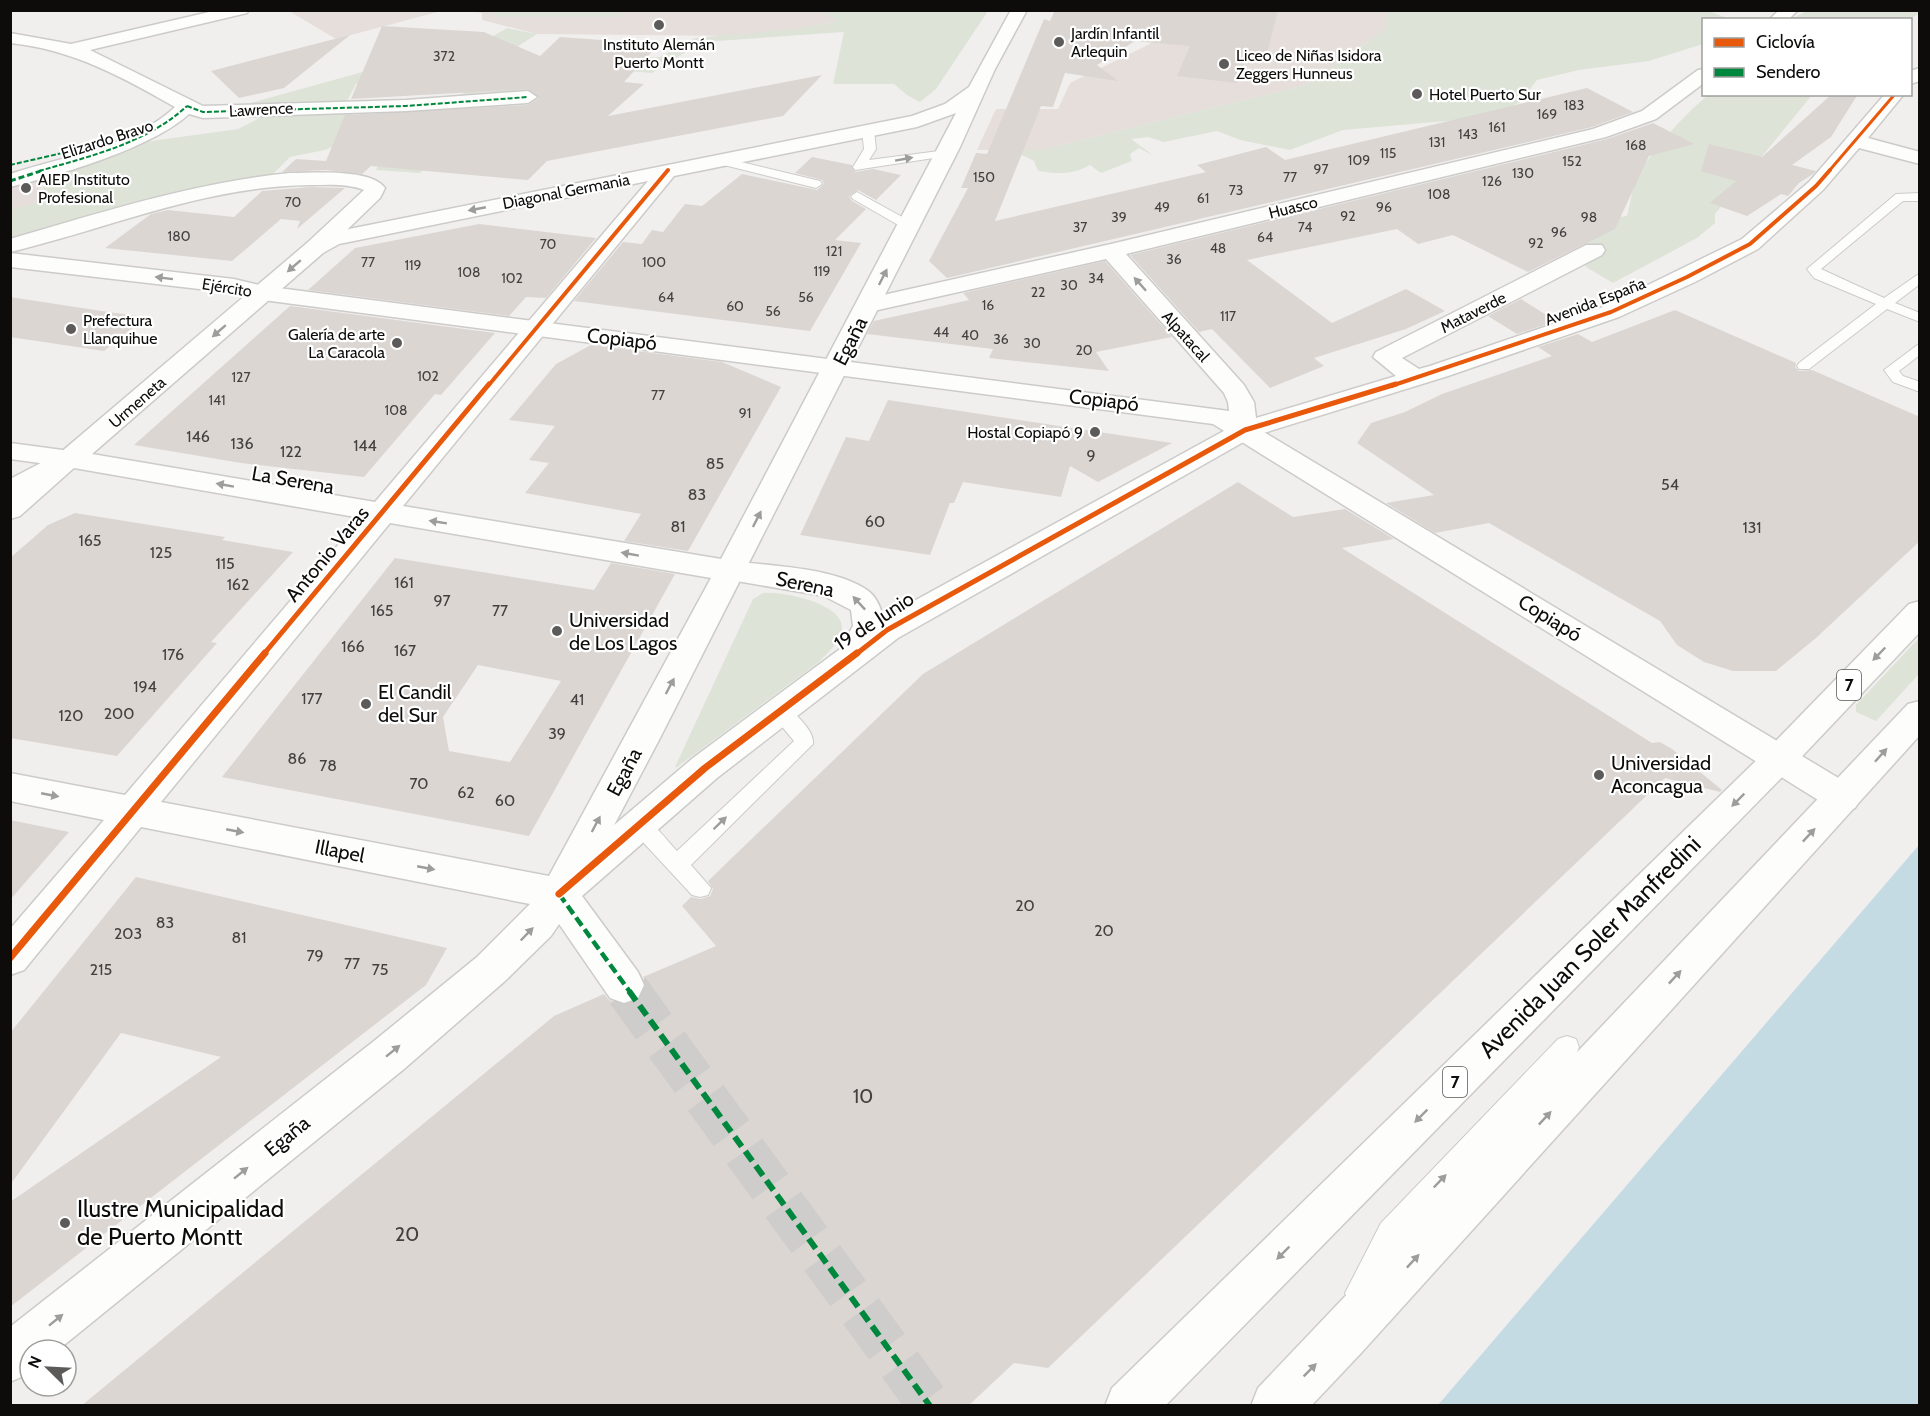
<svg xmlns="http://www.w3.org/2000/svg" width="1930" height="1416" font-family="Cabin,sans-serif">
<rect width="100%" height="100%" fill="#f1efee"/>
<g fill="#e5dedb">
<polygon points="821,10 839,21 797,29 736,36 537,34 482,20 482,13 471,11"/>
<polygon points="289,11 441,11 336,39"/>
<polygon points="1168,11 1389,11 1386,29 1306,85 1041,150 977,150 996,109 1058,109 1070,83 1150,44"/>
<polygon points="34,172 48,202 11,211 10,173"/>
</g>
<g fill="#dde3d7">
<path d="M1706 10 1727 18 1704 20 1703 44 1649 61 1579 70 1537 80 1520 102 1492 117 1343 130 1290 150 1240 140 1217 131 1164 142 1148 137 1131 139 1154 156 1139 148 1130 154 1132 161 1101 173 1090 165C1073 175 1057 174 1038 171L1034 161 1012 150H1041L1306 85 1386 29 1388 11Z"/>
<polygon points="498,11 498,10 623,11 620,17 493,17"/>
<polygon points="821,11 988,11 936,89 920,102 907,95 894,84 833,84 844,32 702,42 652,73 626,71 534,93 486,92 460,96 472,86 629,58 660,57 695,38 797,29 838,21"/>
<polygon points="1807,11 1919,10 1920,13 1910,19 1791,19"/>
<polygon points="507,28 537,34 472,76 356,84 347,101 252,106 250,103 493,36"/>
<path d="M1708 95H1812L1715 214V223L1697 238 1613 283 1586 267 1583 222 1627 216C1630 205 1631 194 1635 184 1644 157 1686 113 1708 95Z"/>
<polygon points="267,114 352,114 346,131 449,143 420,173 376,170 389,146 343,142 325,150 290,157 269,178 11,242 10,210 36,203 50,172 137,143 238,129"/>
<path d="M763 593C782 591 843 603 842 628 842 641 827 653 819 662L677 767H675L753 599Z"/>
<polygon points="1919,638 1919,674 1876,721 1856,712 1856,705"/>
</g>
<polygon fill="#c4dbe3" points="1919,845 1919,1405 1438,1405"/>
<g fill="#dbd6d2" fill-rule="evenodd">
<polygon points="1055,10 1278,10 1265,62 1245,60 1237,83 1177,76 1190,46 1135,41 1097,65 1118,81 1065,73 1053,107 1041,106 995,221 1206,172 1197,165 1266,147 1285,160 1587,88 1633,112 1592,127 947,278 929,261 968,188 961,188 976,153 987,154 1044,19 1050,21"/>
<polygon points="382,26 484,32 540,56 560,37 659,44 624,82 644,84 608,116 822,75 783,116 547,161 528,180 371,166 362,174 326,170 282,172 296,159 326,161 345,115 528,105 539,98 528,89 351,99"/>
<polygon points="350,35 284,88 239,98 211,71"/>
<polygon points="1832,94 1858,94 1831,137 1792,165 1816,171 1813,174 1799,183 1788,196 1781,194 1747,216 1710,203 1736,181 1701,171 1709,144 1762,157"/>
<polygon points="1653,123 1694,144 1649,156 1615,229 1528,272 1453,235 1418,244 1397,229 1247,260 1332,323 1406,289 1445,311 1406,329 1314,358 1324,366 1270,388 1212,329 1199,332 1130,255 1607,139"/>
<polygon points="812,157 852,165 855,172 873,169 901,175 876,200 858,190 849,196 852,201 866,209 835,240 861,243 810,331 574,301 623,242 642,244 652,230 663,232 685,204 702,206 742,174 817,190 824,184 822,180 795,173"/>
<polygon points="310,187 345,188 297,229 300,221 281,219 232,261 105,248 151,214 168,210 234,217 262,191"/>
<polygon points="479,224 596,238 546,298 526,297 509,316 308,290 355,248"/>
<polygon points="1105,261 1172,337 1096,352 1109,371 989,358 993,349 867,334 874,321 969,300 963,293"/>
<polygon points="10,297 108,312 146,317 104,351 10,337"/>
<polygon points="1521,299 1556,321 1517,334 1488,316"/>
<polygon points="290,306 495,333 441,395 435,394 364,477 241,463 134,445"/>
<polygon points="1675,310 1796,363 1795,367 1799,371 1812,370 1920,417 1920,541 1816,638 1776,671 1733,671 1704,662 1677,645 1660,621 1489,523 1435,533 1386,503 1434,495 1357,443 1371,423 1405,412 1442,394 1552,356 1538,347 1578,334 1592,342"/>
<polygon points="591,345 722,362 781,387 688,551 624,541 641,514 525,493 549,463 529,460 555,426 509,420 556,364"/>
<polygon points="888,400 1172,443 1098,482 1070,466 1061,497 963,482 954,503 950,503 930,555 800,535 846,437 869,441"/>
<polygon points="1238,482 1293,517 1345,509 1394,539 1342,548 1652,743 1660,742 1672,749 1722,790 1720,792 1665,778 1048,1368 1014,1363 968,1406 81,1406 554,1016 604,994 609,1000 623,1005 639,1000 646,986 643,977 716,946 682,906 691,897 701,899 710,896 713,889 708,881 923,674"/>
<polygon points="75,513 225,537 222,540 293,552 211,642 217,643 117,756 10,738 10,558 48,525"/>
<path d="M395 558 594 590 611 563 675 574 529 836 222 777ZM478 665 561 681 510 762 449 751 443 717Z"/>
<polygon points="10,820 69,832 10,900"/>
<polygon points="136,877 447,948 426,985 10,1307 10,1202 221,1057 121,1033 10,1185 10,1033"/>
</g>
<g fill="none" stroke-linecap="round" stroke-linejoin="round">
<polyline stroke="#cfcdcc" stroke-width="35" stroke-dasharray="35 18" stroke-linecap="butt" points="624,985 629,992"/>
<polyline stroke="#cfcdcc" stroke-width="44" stroke-dasharray="44 22" stroke-linecap="butt" points="628,991 930,1406"/>
<g stroke="#cccbca" stroke-width="2">
<g id="lane">
<polygon points="868,127 874,130 876,149 869,160 947,150 953,153 947,156 855,170 853,167 864,149 862,130"/>
<polygon points="716,156 820,181 822,184 816,188 712,162 712,158"/>
<polygon points="857,192 913,223 915,226 909,230 905,229 853,199 851,196"/>
<polygon points="1920,193 1920,201 1903,201 1821,269 1884,298 1920,273 1920,284 1895,303 1920,313 1920,322 1887,309 1809,369 1799,369 1797,366 1799,363 1876,304 1814,278 1807,269 1896,194"/>
<polygon points="1920,343 1920,355 1899,371 1903,376 1920,382 1920,392 1893,382 1884,370"/>
<path d="M778 703C790 707 815 730 813 744L691 865 711 888 708 895 700 897 692 895 628 826 632 820C650 814 665 839 677 851L794 741 768 710 771 705Z"/>
<polygon points="1567,1036 1576,1039 1579,1047 1576,1055 1401,1243 1369,1303 1359,1307 1349,1303 1345,1293 1381,1223 1558,1039"/>
</g>
</g>
<g stroke="#cccbca" stroke-width="3">
<g id="street">
<path d="M218 10H249L247 13 90 50 203 106 406 100 528 91 537 97 528 103 406 111 203 118 189 114C152 148 60 175 10 187V174C65 156 132 147 175 107 123 77 71 49 10 43V33L71 44Z"/>
<polygon points="1779,10 1798,10 1788,20 1769,20"/>
<polygon points="1920,68 1920,81 1910,84 1910,71"/>
<path d="M1704 69V83L1656 119 1606 137 1126 254 1244 385 1254 402 1256 418 1396 376 1373 357 1376 352 1586 245H1602L1605 250 1602 255 1402 358 1419 369 1430 366 1603 307 1742 239 1809 182 1885 94H1904L1868 138 1920 152V164L1859 148 1823 190 1758 249 1695 282 1619 317 1448 376 1254 436 898 638 717 778 582 896 638 972 644 985 638 998 624 1003 610 998 546 905 540 894 546 883 693 758 840 649 853 626 851 610 824 596 719 578 715 571 719 564 730 561C770 566 833 567 867 590 876 596 881 608 883 618L1231 427 1228 402 1224 393 1106 259 869 312 861 310 857 305 861 300 1111 244 1593 129 1642 111 1698 70Z"/>
<path d="M290 173C312 173 371 168 385 188L380 198 323 253H307L304 248 307 243 364 190C347 183 327 185 310 185 205 186 110 228 10 252V239C103 212 193 183 290 173Z"/>
<polygon points="10,443 70,451 80,453 84,459 20,516 10,519 10,495 47,464 10,459"/>
</g>
</g>
<g stroke="#cccbca" stroke-width="3">
<path id="secondary" d="M1011 10H1027L995 69 960 147 660 738 572 905 551 936 505 981 404 1069 58 1350H30V1373L10 1382V1327L374 1041 477 957 530 904 141 827 24 970 10 975V929L104 820 10 801V773L125 795 361 518 74 468 10 500V479L60 453 307 243 324 234 912 116 945 104 969 87ZM956 113 721 559 403 506 674 176 917 127ZM648 181 375 502 92 454 323 253 339 244ZM390 523 711 578 549 876 161 802Z"/>
</g>
<g stroke="#cccbca" stroke-width="3">
<polygon id="primary" points="10,253 234,279 263,286 1229,411 1855,788 1861,798 1855,808 1843,812 1831,808 1213,424 263,300 234,293 10,267"/>
</g>
<g stroke="#cccbca" stroke-width="3">
<g id="highway">
<polygon points="1920,601 1920,632 1791,768 1165,1406 1105,1406 1112,1388 1767,750 1909,604"/>
<polygon points="1920,701 1920,735 1362,1352 1311,1406 1251,1406 1258,1388 1908,704"/>
</g>
</g>
<use href="#lane" fill="#fdfdfc" fill-rule="evenodd"/>
<use href="#street" fill="#fdfdfc" fill-rule="evenodd"/>
<use href="#secondary" fill="#fdfdfc" fill-rule="evenodd"/>
<use href="#primary" fill="#fdfdfc" fill-rule="evenodd"/>
<use href="#highway" fill="#fdfdfc" fill-rule="evenodd"/>
<g stroke="#00873e" stroke-width="2" stroke-dasharray="5 2" stroke-linecap="butt">
<polyline points="187,106 203,112 406,106 528,97"/>
<polyline points="10,165 93,146"/>
<path d="M39 171C91 156 147 143 187 106"/>
</g>
<polyline stroke="#00873e" stroke-width="3" stroke-dasharray="6 3" stroke-linecap="butt" points="10,181 44,170"/>
<polyline stroke="#00873e" stroke-width="4.5" stroke-dasharray="10 4.5" stroke-linecap="butt" points="559,894 630,992"/>
<polyline stroke="#00873e" stroke-width="6" stroke-dasharray="12 6" stroke-linecap="butt" points="629,991 930,1406"/>
<g stroke="#fff" stroke-width="5">
<polyline id="cycleway-far3" points="1829,171 1895,94"/>
</g>
<g stroke="#fff" stroke-width="6">
<g id="cycleway-far2">
<polyline points="488,386 668,170"/>
<polyline points="1391,386 1611,312 1687,277 1750,244 1816,186 1830,170"/>
</g>
</g>
<g stroke="#fff" stroke-width="8">
<g id="cycleway-far1">
<polyline points="263,655 489,384"/>
<polyline points="855,655 887,630 1245,430 1396,384"/>
</g>
</g>
<g stroke="#fff" stroke-width="10">
<g id="cycleway">
<polyline points="559,894 705,768 857,653"/>
<polyline points="10,958 265,653"/>
</g>
</g>
<use href="#cycleway-far3" stroke="#e8590c" stroke-width="3"/>
<use href="#cycleway-far2" stroke="#e8590c" stroke-width="4"/>
<use href="#cycleway-far1" stroke="#e8590c" stroke-width="5"/>
<use href="#cycleway" stroke="#e8590c" stroke-width="7"/>
</g>
<defs><path id="oneway-solid" d="M-6-.8H1V-3.2L6.5 0L1 3.2V.8H-6Z" transform="scale(1.5)"/></defs>
<g fill="#9d9d9c">
<use href="#oneway-solid" transform="translate(904 159) rotate(-10)"/>
<use href="#oneway-solid" transform="translate(477 209) rotate(169)"/>
<use href="#oneway-solid" transform="translate(294 266) rotate(139)"/>
<use href="#oneway-solid" transform="translate(883 277) rotate(-63)"/>
<use href="#oneway-solid" transform="translate(164 278) rotate(-173)"/>
<use href="#oneway-solid" transform="translate(1140 284) rotate(-132)"/>
<use href="#oneway-solid" transform="translate(219 331) rotate(139)"/>
<use href="#oneway-solid" transform="translate(225 485) rotate(-170)"/>
<use href="#oneway-solid" transform="translate(757 519) rotate(-63)"/>
<use href="#oneway-solid" transform="translate(438 522) rotate(-171)"/>
<use href="#oneway-solid" transform="translate(630 554) rotate(-170)"/>
<use href="#oneway-solid" transform="translate(859 603) rotate(-133)"/>
<use href="#oneway-solid" transform="translate(1879 654) rotate(134)"/>
<use href="#oneway-solid" transform="translate(670 686) rotate(-62)"/>
<use href="#oneway-solid" transform="translate(1881 755) rotate(-48)"/>
<use href="#oneway-solid" transform="translate(50 795) rotate(11)"/>
<use href="#oneway-solid" transform="translate(1738 800) rotate(135)"/>
<use href="#oneway-solid" transform="translate(720 823) rotate(-44)"/>
<use href="#oneway-solid" transform="translate(596 824) rotate(-62)"/>
<use href="#oneway-solid" transform="translate(235 831) rotate(11)"/>
<use href="#oneway-solid" transform="translate(1809 835) rotate(-47)"/>
<use href="#oneway-solid" transform="translate(426 868) rotate(11)"/>
<use href="#oneway-solid" transform="translate(527 934) rotate(-46)"/>
<use href="#oneway-solid" transform="translate(1675 977) rotate(-47)"/>
<use href="#oneway-solid" transform="translate(393 1051) rotate(-39)"/>
<use href="#oneway-solid" transform="translate(1421 1116) rotate(135)"/>
<use href="#oneway-solid" transform="translate(1545 1118) rotate(-47)"/>
<use href="#oneway-solid" transform="translate(241 1173) rotate(-39)"/>
<use href="#oneway-solid" transform="translate(1440 1181) rotate(-46)"/>
<use href="#oneway-solid" transform="translate(1283 1253) rotate(135)"/>
<use href="#oneway-solid" transform="translate(1413 1261) rotate(-47)"/>
<use href="#oneway-solid" transform="translate(56 1320) rotate(-39)"/>
<use href="#oneway-solid" transform="translate(1310 1370) rotate(-45)"/>
</g>
<g fill="#5d5b5a" stroke="#fff" stroke-width="2">
<circle cx="659" cy="25" r="6"/>
<circle cx="1059" cy="42" r="6"/>
<circle cx="1224" cy="64" r="6"/>
<circle cx="1417" cy="94" r="6"/>
<circle cx="26" cy="188" r="6"/>
<circle cx="71" cy="329" r="6"/>
<circle cx="397" cy="343" r="6"/>
<circle cx="1095" cy="432" r="6"/>
<circle cx="557" cy="631" r="6"/>
<circle cx="366" cy="704" r="6"/>
<circle cx="1599" cy="775" r="6"/>
<circle cx="65" cy="1223" r="6"/>
</g>
<g text-anchor="middle" stroke-width="4.5" stroke-linejoin="round" paint-order="stroke">
<g font-size="14" fill="#43403f">
<text x="444" y="61">372</text>
<text x="1574" y="110">183</text>
<text x="1547" y="119">169</text>
<text x="1497" y="132">161</text>
<text x="1468" y="139">143</text>
<text x="1437" y="147">131</text>
<text x="1636" y="150">168</text>
<text x="1388" y="158">115</text>
<text x="1359" y="165">109</text>
<text x="1572" y="166">152</text>
<text x="1321" y="174">97</text>
<text x="1523" y="178">130</text>
<text x="984" y="182">150</text>
<text x="1290" y="182">77</text>
<text x="1492" y="186">126</text>
<text x="1236" y="195">73</text>
<text x="1439" y="199">108</text>
<text x="1203" y="203">61</text>
<text x="293" y="207">70</text>
<text x="1162" y="212">49</text>
<text x="1384" y="212">96</text>
<text x="1348" y="221">92</text>
<text x="1119" y="222">39</text>
<text x="1589" y="222">98</text>
<text x="1080" y="232">37</text>
<text x="1305" y="232">74</text>
<text x="1559" y="237">96</text>
<text x="179" y="241">180</text>
<text x="1265" y="242">64</text>
<text x="1536" y="248">92</text>
<text x="548" y="249">70</text>
<text x="1218" y="253">48</text>
<text x="834" y="256">121</text>
<text x="1174" y="264">36</text>
<text x="368" y="267">77</text>
<text x="654" y="267">100</text>
<text x="413" y="270">119</text>
<text x="822" y="276">119</text>
<text x="469" y="277">108</text>
<text x="512" y="283">102</text>
<text x="1096" y="283">34</text>
<text x="1069" y="290">30</text>
<text x="1038" y="297">22</text>
<text x="666" y="302">64</text>
<text x="806" y="302">56</text>
<text x="988" y="310">16</text>
<text x="735" y="311">60</text>
<text x="773" y="316">56</text>
<text x="1228" y="321">117</text>
<text x="941" y="337">44</text>
<text x="970" y="340">40</text>
<text x="1001" y="344">36</text>
<text x="1032" y="348">30</text>
<text x="1084" y="355">20</text>
<text x="428" y="381">102</text>
<text x="241" y="382">127</text>
<text x="658" y="400">77</text>
<text x="217" y="405">141</text>
<text x="396" y="415">108</text>
<text x="745" y="418">91</text>
</g>
<g font-size="16" fill="#0d0c0b" stroke="#fff" text-anchor="start">
<text x="1071" y="39">Jardín Infantil<tspan x="1071" dy="18">Arlequin</tspan></text>
<text x="659" y="50" text-anchor="middle">Instituto Alemán<tspan x="659" dy="18">Puerto Montt</tspan></text>
<text x="1236" y="61">Liceo de Niñas Isidora<tspan x="1236" dy="18">Zeggers Hunneus</tspan></text>
<text x="1429" y="100">Hotel Puerto Sur</text>
<text x="38" y="185">AIEP Instituto<tspan x="38" dy="18">Profesional</tspan></text>
<text x="83" y="326">Prefectura<tspan x="83" dy="18">Llanquihue</tspan></text>
<text x="385" y="340" text-anchor="end">Galería de arte<tspan x="385" dy="18">La Caracola</tspan></text>
<text x="1083" y="438" text-anchor="end">Hostal Copiapó 9</text>
</g>
<g font-size="16" fill="#0d0c0b" stroke="#fff">
<text transform="translate(261 109) rotate(-3)" y="6">Lawrence</text>
<text transform="translate(107 139) rotate(-18)" y="6">Elizardo Bravo</text>
<text transform="translate(566 191) rotate(-11)" y="6">Diagonal Germania</text>
<text transform="translate(1293 207) rotate(-14)" y="6">Huasco</text>
<text transform="translate(227 287) rotate(9)" y="6">Ejército</text>
<text transform="translate(1595 301) rotate(-21)" y="6">Avenida España</text>
<text transform="translate(1473 312) rotate(-27)" y="6">Mataverde</text>
<text transform="translate(1186 336) rotate(48)" y="6">Alpatacal</text>
<text transform="translate(137 402) rotate(-41)" y="6">Urmeneta</text>
</g>
<g font-size="16" fill="#43403f">
<text x="198" y="442">146</text>
<text x="242" y="449">136</text>
<text x="365" y="451">144</text>
<text x="291" y="457">122</text>
<text x="1091" y="461">9</text>
<text x="715" y="469">85</text>
<text x="1670" y="490">54</text>
<text x="697" y="500">83</text>
<text x="875" y="527">60</text>
<text x="678" y="532">81</text>
<text x="1752" y="533">131</text>
<text x="90" y="546">165</text>
<text x="161" y="558">125</text>
<text x="225" y="569">115</text>
<text x="404" y="588">161</text>
<text x="238" y="590">162</text>
<text x="442" y="606">97</text>
<text x="382" y="616">165</text>
<text x="500" y="616">77</text>
<text x="353" y="652">166</text>
<text x="405" y="656">167</text>
<text x="173" y="660">176</text>
<text x="145" y="692">194</text>
<text x="312" y="704">177</text>
<text x="577" y="705">41</text>
<text x="119" y="719">200</text>
<text x="71" y="721">120</text>
<text x="557" y="739">39</text>
<text x="297" y="764">86</text>
<text x="328" y="771">78</text>
<text x="419" y="789">70</text>
<text x="466" y="798">62</text>
<text x="505" y="806">60</text>
<text x="1025" y="911">20</text>
<text x="165" y="928">83</text>
<text x="1104" y="936">20</text>
<text x="128" y="939">203</text>
<text x="239" y="943">81</text>
<text x="315" y="961">79</text>
<text x="352" y="969">77</text>
<text x="101" y="975">215</text>
<text x="380" y="975">75</text>
</g>
<g fill="#fff" stroke="#565554" stroke-width="1.5">
<rect x="1837" y="670" width="24" height="30" rx="4.5"/>
<rect x="1443" y="1067" width="24" height="30" rx="4.5"/>
</g>
<g font-size="18" font-weight="bold" fill="#0d0c0b">
<text x="1849" y="691">7</text>
<text x="1455" y="1088">7</text>
</g>
<g font-size="20" fill="#0d0c0b" stroke="#fff">
<text transform="translate(622 339) rotate(7)" y="7">Copiapó</text>
<text transform="translate(850 341) rotate(-63)" y="7">Egaña</text>
<text transform="translate(1104 400) rotate(7)" y="7">Copiapó</text>
<text transform="translate(293 480) rotate(10)" y="7">La Serena</text>
<text transform="translate(327 554) rotate(-50)" y="7">Antonio Varas</text>
<text transform="translate(805 584) rotate(12)" y="7">Serena</text>
<text transform="translate(1550 618) rotate(32)" y="7">Copiapó</text>
<text transform="translate(874 621) rotate(-33)" y="7">19 de Junio</text>
<text transform="translate(624 772) rotate(-62)" y="7">Egaña</text>
<text transform="translate(340 851) rotate(11)" y="7">Illapel</text>
<text transform="translate(287 1136) rotate(-39)" y="7">Egaña</text>
</g>
<g font-size="20" fill="#0d0c0b" stroke="#fff" text-anchor="start">
<text x="569" y="627">Universidad<tspan x="569" dy="23">de Los Lagos</tspan></text>
<text x="378" y="699">El Candil<tspan x="378" dy="23">del Sur</tspan></text>
<text x="1611" y="770">Universidad<tspan x="1611" dy="23">Aconcagua</tspan></text>
</g>
<g font-size="20" fill="#43403f">
<text x="863" y="1103">10</text>
<text x="407" y="1241">20</text>
</g>
<g font-size="24" fill="#0d0c0b" stroke="#fff">
<text transform="translate(1590 947) rotate(-45)" y="8">Avenida Juan Soler Manfredini</text>
</g>
<g font-size="24" fill="#0d0c0b" stroke="#fff" text-anchor="start">
<text x="77" y="1217">Ilustre Municipalidad<tspan x="77" dy="28">de Puerto Montt</tspan></text>
</g>
</g>
<rect width="1930" height="1416" fill="none" stroke="#0d0c0b" stroke-width="24"/>
<rect x="1702" y="18" width="210" height="78" fill="#ffffff" stroke="#9e9e9d" stroke-width="1.5"/>
<rect x="1714" y="38" width="30" height="9" fill="#e8590c" stroke="#9e9e9d" stroke-width="1.5"/>
<text x="1756" y="48" font-size="18" fill="#0d0c0b">Ciclovía</text>
<rect x="1714" y="68" width="30" height="9" fill="#00873e" stroke="#9e9e9d" stroke-width="1.5"/>
<text x="1756" y="78" font-size="18" fill="#0d0c0b">Sendero</text>
<g transform="translate(48 1368) rotate(294)"><circle r="28" fill="#ffffff" stroke="#9e9e9d" stroke-width="1.5"/>
<path d="M0-4.5L10 22L0 15L-10 22Z" fill="#5d5b5a"/>
<text y="-9" font-size="16" font-weight="bold" text-anchor="middle" fill="#0d0c0b">N</text>
</g>
</svg>
